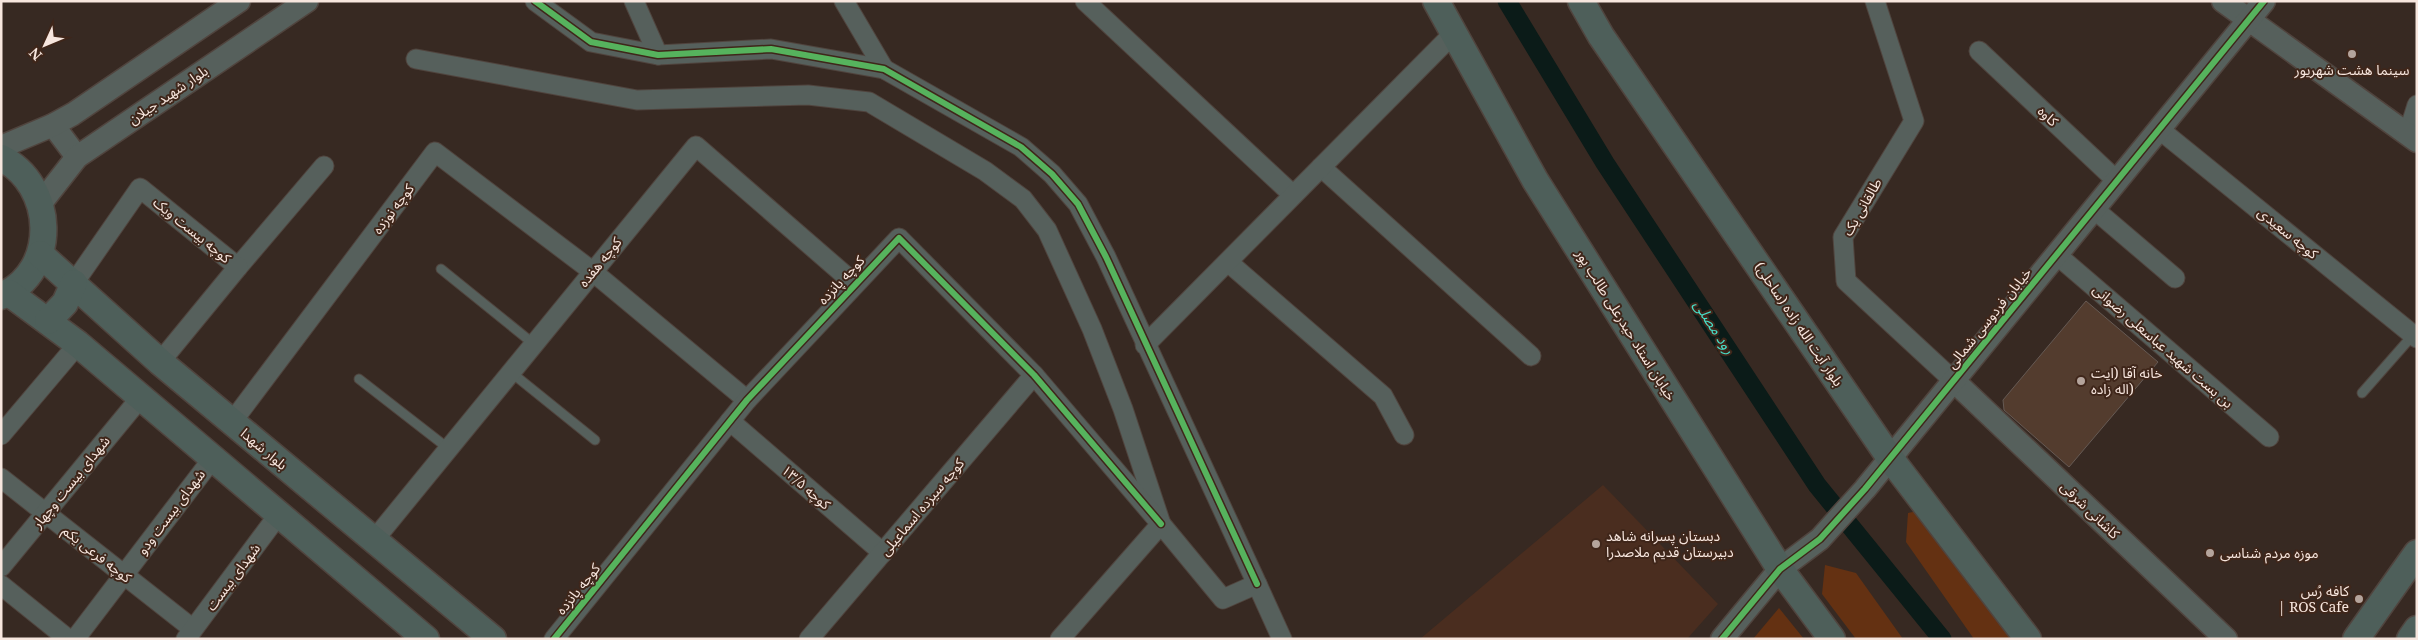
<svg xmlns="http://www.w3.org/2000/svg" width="2418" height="640" font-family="'Noto Serif','Noto Sans Arabic',serif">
<rect width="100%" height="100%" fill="#372922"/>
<polygon fill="#4a2d1f" points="1603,485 1718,604 1687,639 1420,639"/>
<g fill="#643112">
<polygon points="1922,510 2015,639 1974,639 1906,542 1908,513"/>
<polygon points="1825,565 1856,573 1903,639 1856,639 1822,594"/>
<polygon points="1779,608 1804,639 1753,639"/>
</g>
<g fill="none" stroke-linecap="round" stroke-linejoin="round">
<polyline stroke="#0b1b18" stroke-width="19" points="1507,1 1605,163 1817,485 1942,639"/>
</g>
<polygon fill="#533c2e" stroke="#665a54" points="2086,301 2158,362 2069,467 2004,410 2003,400"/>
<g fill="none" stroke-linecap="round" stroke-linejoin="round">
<g stroke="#50443e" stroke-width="11">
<g id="service">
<polyline points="441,269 535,345"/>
<polyline points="512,373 595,440"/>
<polyline points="359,379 449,449"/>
<polyline points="2362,393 2413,335"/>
</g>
</g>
<g stroke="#50443e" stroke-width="21">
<g id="minor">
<polyline points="535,1 591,42 658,55 771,49 884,69 1021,147 1052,174 1078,204 1106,257 1257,584"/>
<polyline points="634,1 658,55"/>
<polyline points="844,1 884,69"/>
<polyline points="1085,1 1293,195"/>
<polyline points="1875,1 1914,121 1843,237 1846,281 1954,381"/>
<polyline points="1979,51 2117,181"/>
<polyline points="416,59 637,100 808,95 869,102 985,171 1023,199 1047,230 1092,329 1123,409 1161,524"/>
<polyline points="2159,129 2417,338"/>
<polyline points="2408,134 2417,105"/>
<polyline points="1321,167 1531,356"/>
<polyline points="2094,209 2175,278"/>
<polyline points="2057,255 2269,437"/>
<polyline points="1228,262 1383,396 1404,435"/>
<polyline points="238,267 324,166"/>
<polyline points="74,283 140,188 238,267 160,362"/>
<polyline points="1145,345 1454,33"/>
<polyline points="730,421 883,553"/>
<polyline points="232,422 435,152 592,271 747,400"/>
<polyline points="1,435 78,344"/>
<polyline points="1,478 193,629"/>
<polyline points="374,540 696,146 854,283"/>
<polyline points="1,567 141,397"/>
<polyline points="1,585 68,639"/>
<polyline points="75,639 213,458"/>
<polyline points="186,639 279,514"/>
<polyline points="554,639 747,400 899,238 1034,375 1155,517"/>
<polyline points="809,639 1034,375"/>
<polyline points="1060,639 1161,524 1223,599 1257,584 1282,639"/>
</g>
</g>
<g stroke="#50443e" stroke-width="25">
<g id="tertiary">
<polyline points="2223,1 2417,141"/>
<polyline points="53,125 77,157"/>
<polyline points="1,147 53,125 73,114 239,1"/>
<polyline points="41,203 77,157 307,1"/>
<polyline points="1954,381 2226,639"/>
<polyline points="1722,639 1780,569 1820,539 1865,489 2264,1"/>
</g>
</g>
<g stroke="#50443e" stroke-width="29">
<g id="secondary">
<polyline points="1436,1 1535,180 1780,569 1832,639"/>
<polyline points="1581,1 1601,36 1890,458 2028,639"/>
<path d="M1 158C55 184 60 271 1 296"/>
<polyline points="40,254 160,362 493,639"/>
<polyline points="9,293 78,344 426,639"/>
<polyline points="48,321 65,303 74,283"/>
<polyline points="2356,639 2417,553"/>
<polyline points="2410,639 2417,629"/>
</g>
</g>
<use href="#service" stroke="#56605c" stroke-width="9"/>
<use href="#minor" stroke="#56605c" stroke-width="19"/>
<use href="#tertiary" stroke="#56605c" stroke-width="22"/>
<use href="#secondary" stroke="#4e5f5a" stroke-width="26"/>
<g stroke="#3f261a" stroke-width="9">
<g id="cycleway">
<polyline points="535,1 591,42 658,55 771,49 884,69 1021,147 1052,174 1078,204 1106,257 1257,584"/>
<polyline points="554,639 747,400 899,238 1034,375 1161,524"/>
<polyline points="1722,639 1780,569 1820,539 1865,489 2264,1"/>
</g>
</g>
<use href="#cycleway" stroke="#56b35d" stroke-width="6"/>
</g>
<g fill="#b4a49c" stroke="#3f261a" stroke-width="2">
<circle cx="2352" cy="54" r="5"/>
<circle cx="2081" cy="381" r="5"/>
<circle cx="1596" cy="544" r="5"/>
<circle cx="2210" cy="553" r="5"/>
<circle cx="2359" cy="599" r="5"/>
</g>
<g text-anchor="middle" stroke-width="4" stroke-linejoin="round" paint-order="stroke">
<g font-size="14" fill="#f7e6de" stroke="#3f261a" text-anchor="start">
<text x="2352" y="75" text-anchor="middle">سینما هشت شهریور</text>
<text x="2091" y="378">خانه آقا (ایت<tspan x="2091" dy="16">اله زاده)</tspan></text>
<text x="1606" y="541">دبستان پسرانه شاهد<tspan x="1606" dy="16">دبیرستان قدیم ملاصدرا</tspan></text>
<text x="2220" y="558">موزه مردم شناسی</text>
<text x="2349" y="596" text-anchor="end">کافه رُس<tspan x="2349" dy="16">| ROS Cafe</tspan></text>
</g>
<g font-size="14" fill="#f7e6de" stroke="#3f261a">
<text transform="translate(168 95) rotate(-34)" y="5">بلوار شهید جیلان</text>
<text transform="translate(2048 116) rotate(43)" y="5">کاوه</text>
<text transform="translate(1862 207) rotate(-60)" y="5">طالقانی یک</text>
<text transform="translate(393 209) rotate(-53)" y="5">کوچه نوزده</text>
<text transform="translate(192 230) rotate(39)" y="5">کوچه بیست ویک</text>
<text transform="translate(2288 233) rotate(39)" y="5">کوچه سعیدی</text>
<text transform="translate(600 262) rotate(-51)" y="5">کوچه هفده</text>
<text transform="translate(841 280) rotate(-47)" y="5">کوچه پانزده</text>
<text transform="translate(1989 318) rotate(-51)" y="5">خیابان فردوسی شمالی</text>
<text transform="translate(1799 324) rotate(56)" y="5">بلوار آیت الله زاده (ساحلی)</text>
<text transform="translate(1626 325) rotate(58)" y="5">خیابان استاد حیدرعلی طالب پور</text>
<text transform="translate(2163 346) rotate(41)" y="5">بن بست شهید عباسعلی رضوانی</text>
<text transform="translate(264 449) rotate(40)" y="5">بلوار شهدا</text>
<text transform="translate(71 482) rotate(-51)" y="5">شهدای بیست وچهار</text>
<text transform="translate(806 487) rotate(41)" y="5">کوچه ۱۳/۵</text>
<text transform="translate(922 507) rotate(-50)" y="5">کوچه سیزده اسماعیلی</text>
<text transform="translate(2090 510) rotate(44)" y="5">کاشانی شرقی</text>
<text transform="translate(171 512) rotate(-53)" y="5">شهدای بیست ودو</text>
<text transform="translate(97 554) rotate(38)" y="5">کوچه فرعی یکم</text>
<text transform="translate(233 577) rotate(-53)" y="5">شهدای بیست</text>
<text transform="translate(578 589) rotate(-51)" y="5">کوچه پانزده</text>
</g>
<g font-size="15" font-style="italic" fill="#48ddc7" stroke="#3f261a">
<text transform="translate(1714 327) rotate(57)" y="5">رود مصلی</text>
</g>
</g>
<rect width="2418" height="640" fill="none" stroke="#f7e6de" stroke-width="5"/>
<g transform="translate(45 45) rotate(226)" stroke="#3f261a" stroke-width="4" paint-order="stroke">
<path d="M0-4L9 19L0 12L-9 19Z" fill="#f7e6de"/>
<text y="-8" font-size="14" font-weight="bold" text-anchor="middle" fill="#f7e6de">N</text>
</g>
</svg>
